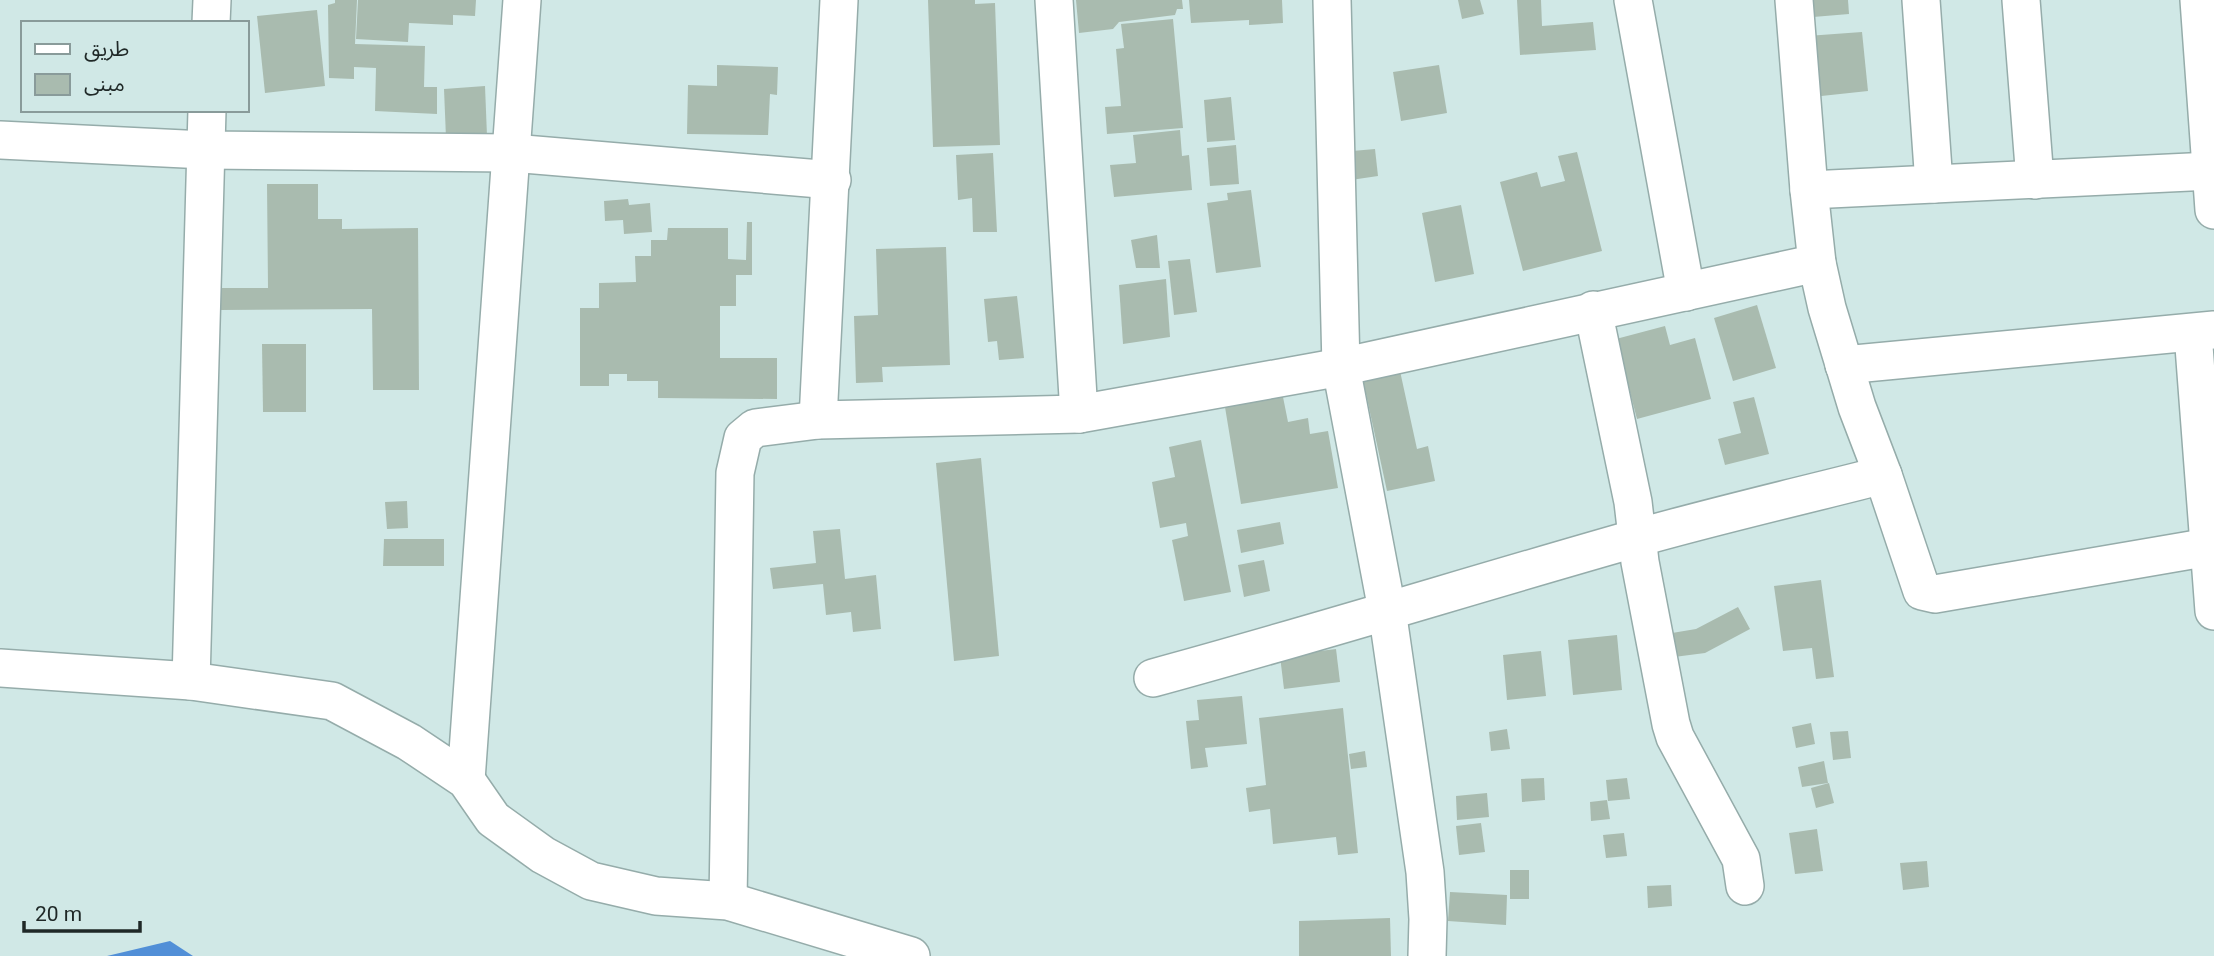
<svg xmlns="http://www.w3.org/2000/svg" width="2214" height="956" font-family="Roboto,'Noto Sans Arabic',sans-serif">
<rect width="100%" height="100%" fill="#d0e8e6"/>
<polygon fill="#518fd7" points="170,941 193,956 107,956"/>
<g fill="#a9bbaf">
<polygon points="335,0 357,0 355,44 425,46 424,87 437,87 437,114 375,111 376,68 354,67 354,79 329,78 328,5 335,3"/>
<polygon points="358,0 476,0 475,16 453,15 453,25 409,23 408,42 356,39"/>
<polygon points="928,0 975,0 975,4 995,3 1000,145 933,147"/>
<polygon points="1076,0 1182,0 1183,9 1177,9 1175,15 1119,22 1113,29 1079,33"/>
<polygon points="1189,0 1282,0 1283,23 1249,25 1249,20 1191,23"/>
<polygon points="1458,0 1480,0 1484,14 1462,19"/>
<polygon points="1517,0 1541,0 1542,26 1593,22 1596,50 1520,55"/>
<polygon points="1799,0 1848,0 1849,14 1801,18"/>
<polygon points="317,10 325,86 265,93 257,16"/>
<polygon points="1173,19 1183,128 1107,134 1105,107 1121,106 1116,49 1124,48 1121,24"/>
<polygon points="1862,32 1868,91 1812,97 1807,36"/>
<polygon points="717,65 778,67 777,95 770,94 768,135 687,134 688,85 717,86"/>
<polygon points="1439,65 1447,113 1401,121 1393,72"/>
<polygon points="485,86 487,136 446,138 444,89"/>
<polygon points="1231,97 1235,140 1207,142 1204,100"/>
<polygon points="1180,130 1182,156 1189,155 1192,190 1114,197 1110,165 1136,163 1133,135"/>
<polygon points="1236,145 1239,184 1210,186 1207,148"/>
<polygon points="1375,149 1378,176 1344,181 1341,152"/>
<polygon points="1577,152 1602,251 1523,271 1500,182 1537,172 1541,187 1565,181 1558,156"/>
<polygon points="993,153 997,232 973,232 972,198 958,200 956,155"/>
<polygon points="267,184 318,184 318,219 342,219 342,229 418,228 419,390 373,390 372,309 219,310 218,288 268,288"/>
<polygon points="1251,190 1261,267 1216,273 1207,203 1228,200 1227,193"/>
<polygon points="628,199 629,205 650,203 652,232 624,234 623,220 605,221 604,201"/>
<polygon points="1461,205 1474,274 1435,282 1422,213"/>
<polygon points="747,222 752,222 752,275 736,275 736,306 720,306 720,358 777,358 777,399 658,398 658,381 627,381 627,374 609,374 609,386 580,386 580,308 599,308 599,283 636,282 635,256 651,256 651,240 667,240 668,228 728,228 728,259 746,260"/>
<polygon points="1157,235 1160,268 1136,268 1131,240"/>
<polygon points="946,247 950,365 882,367 883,382 856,383 854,316 878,315 876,249"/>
<polygon points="1190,259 1197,312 1174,315 1168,261"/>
<polygon points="1166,279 1170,337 1123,344 1119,285"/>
<polygon points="1017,296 1024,358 999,360 997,341 988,342 984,299"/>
<polygon points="1757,305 1776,368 1733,381 1714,318"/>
<polygon points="1665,326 1670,345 1695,338 1711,399 1637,419 1616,339"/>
<polygon points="262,344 306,344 306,412 263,412"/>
<polygon points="1400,371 1417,449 1428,446 1435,481 1387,491 1363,380"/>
<polygon points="1282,392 1288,422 1308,418 1310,434 1328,431 1338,488 1241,504 1224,401"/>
<polygon points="1754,397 1769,454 1725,465 1718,439 1741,433 1733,402"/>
<polygon points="1201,440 1231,592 1184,601 1172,540 1188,536 1186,523 1160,528 1152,482 1175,477 1169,447"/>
<polygon points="981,458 999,656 954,661 936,463"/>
<polygon points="407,501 408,528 387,529 385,502"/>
<polygon points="1280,522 1284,544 1241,553 1237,530"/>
<polygon points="840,529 845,579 876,575 881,629 853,632 851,612 826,615 823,584 773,589 770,568 816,563 813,531"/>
<polygon points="384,539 444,539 444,566 383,566"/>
<polygon points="1264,560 1270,591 1244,597 1238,565"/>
<polygon points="1821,580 1834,677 1816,679 1812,648 1783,651 1774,586"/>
<polygon points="1738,607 1750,629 1705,653 1674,657 1672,633 1696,629"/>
<polygon points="1617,635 1622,690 1573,695 1568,640"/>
<polygon points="1336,649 1340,682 1284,689 1280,656"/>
<polygon points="1541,651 1546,696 1507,700 1503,655"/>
<polygon points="1242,696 1247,744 1205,748 1208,767 1191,769 1186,721 1199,720 1197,700"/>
<polygon points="1343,708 1358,853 1338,855 1336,837 1273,844 1270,809 1249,812 1246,788 1266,785 1259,718"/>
<polygon points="1811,723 1815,744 1796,748 1792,727"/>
<polygon points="1507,729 1510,749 1491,751 1489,732"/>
<polygon points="1848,731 1851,758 1833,760 1830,732"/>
<polygon points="1365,751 1367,767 1351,769 1349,754"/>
<polygon points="1824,761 1828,783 1802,787 1798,767"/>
<polygon points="1544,778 1545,800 1522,802 1521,779"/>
<polygon points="1627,778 1630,799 1608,801 1606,780"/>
<polygon points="1829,783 1834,803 1816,808 1811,788"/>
<polygon points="1487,793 1489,817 1457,820 1456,796"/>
<polygon points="1607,800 1610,819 1591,821 1590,802"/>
<polygon points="1481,823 1485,852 1459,855 1456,826"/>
<polygon points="1817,829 1823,871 1795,874 1789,833"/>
<polygon points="1624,833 1627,856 1606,858 1603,835"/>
<polygon points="1927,861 1929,887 1903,890 1900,863"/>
<rect x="1510" y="870" width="19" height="29"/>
<polygon points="1671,885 1672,906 1648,908 1647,886"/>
<polygon points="1450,892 1507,895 1506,925 1448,921"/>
<polygon points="1390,918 1391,956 1299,956 1299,921"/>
</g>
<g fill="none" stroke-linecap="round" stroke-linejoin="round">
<g stroke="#95acaa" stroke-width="40">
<g id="minor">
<polyline points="839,0 818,420 1079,414 1341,367 1817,263"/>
<polyline points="1054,0 1079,414"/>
<polyline points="1332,0 1341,367 1387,610 1425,872 1428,919 1427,956"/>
<polyline points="1633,0 1686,292"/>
<polyline points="1794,0 1809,190 1817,263 1827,308 1857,407 1883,475 1922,591 1935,594 2209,547"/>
<polyline points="2021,0 2035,180"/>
<polyline points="2199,0 2214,210"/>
<polyline points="211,23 212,0"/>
<polyline points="0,140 205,150 512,153 832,180"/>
<polyline points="1934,184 2211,171"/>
<polyline points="1809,190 1934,184 1921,0"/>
<polyline points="1593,310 1633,502 1640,562 1671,724 1675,737 1741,859 1745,886"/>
<polyline points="2193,333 2214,611"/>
<polyline points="1844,365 2214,330"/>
<polyline points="0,668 191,681 332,701 409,742 466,780 493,819 543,855 591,881 656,896 728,901 911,956"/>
<path d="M1153 678C1315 634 1475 584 1637 538 1718 515 1801 496 1883 475"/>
<polyline points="191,681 207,110"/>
<polyline points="466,780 522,0"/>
<polyline points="728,901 735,473 743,438 755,428 818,420"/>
</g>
</g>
<use href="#minor" stroke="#fff" stroke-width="37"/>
</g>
<rect x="21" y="21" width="228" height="91" fill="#d0e8e6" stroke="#899b9a" stroke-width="2"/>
<rect x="35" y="44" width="35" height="10" fill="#ffffff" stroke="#899b9a" stroke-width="2"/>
<text x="84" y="56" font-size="21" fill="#1f2827">طريق</text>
<rect x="35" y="74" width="35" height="21" fill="#a9bbaf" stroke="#899b9a" stroke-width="2"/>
<text x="84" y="91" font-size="21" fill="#1f2827">مبنى</text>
<path d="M24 921v10h116v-10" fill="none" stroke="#1f2827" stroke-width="3.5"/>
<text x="35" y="921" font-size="21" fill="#1f2827" stroke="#d0e8e6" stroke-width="5" paint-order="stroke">20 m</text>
</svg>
